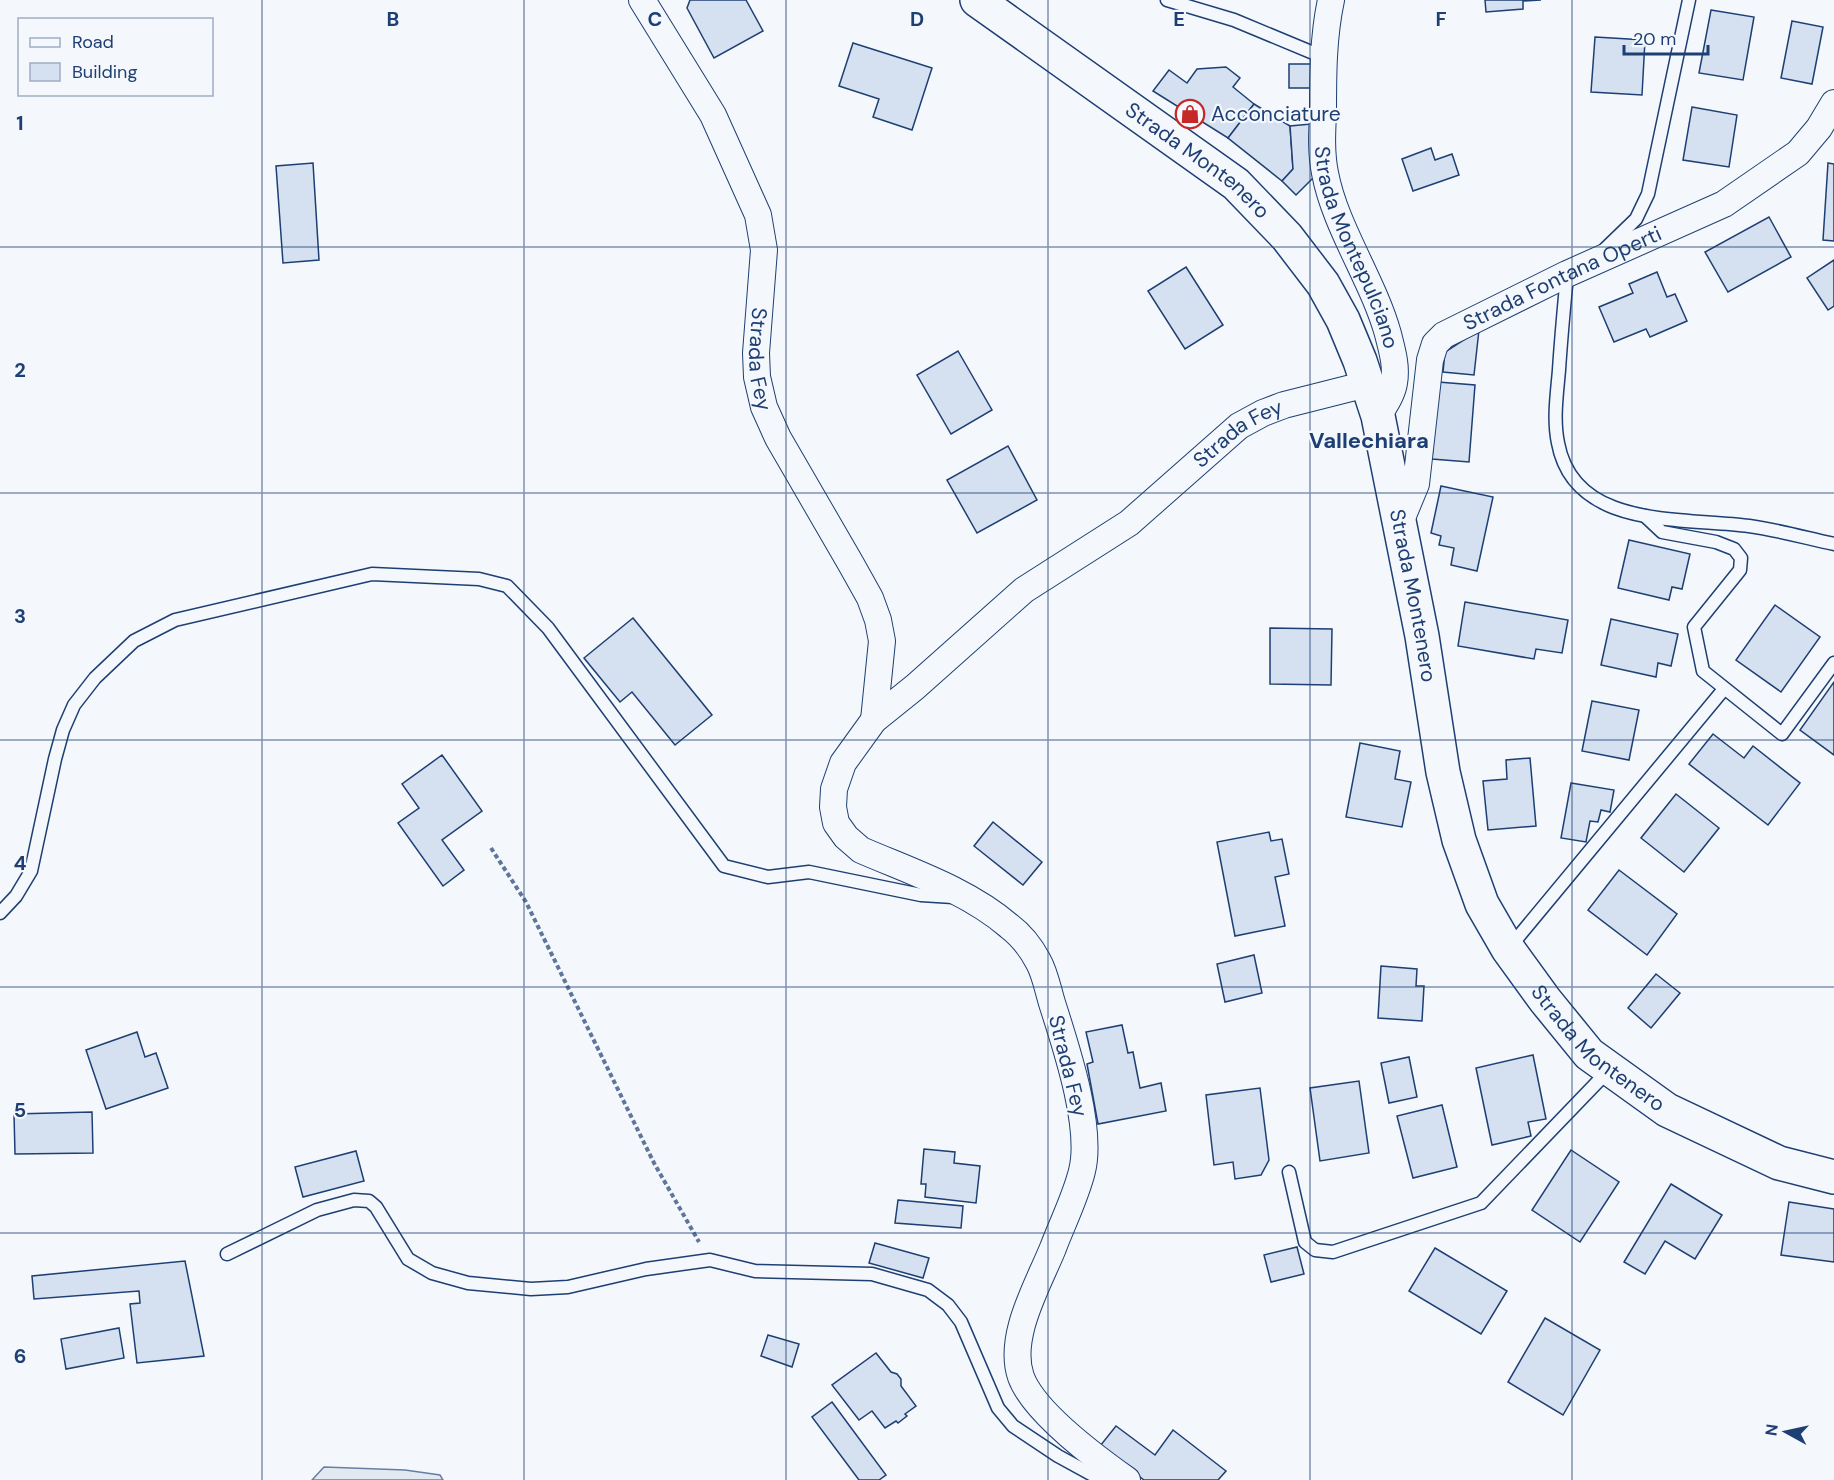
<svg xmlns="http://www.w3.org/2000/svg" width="1834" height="1480" font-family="'DM Sans',sans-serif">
<rect width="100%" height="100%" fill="#f4f7fb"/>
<polygon fill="#e3e9f0" stroke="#687fa3" stroke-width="1.5" points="324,1467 405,1470 440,1475 443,1480 312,1480"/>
<g fill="#d5e0f0" stroke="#1d3f73" stroke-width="1.5">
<polygon points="690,0 746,0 763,31 714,58 687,8"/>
<polygon points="1485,0 1541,0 1523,1 1523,9 1486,12"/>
<polygon points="1711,10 1754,17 1743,80 1699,73"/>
<polygon points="1792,21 1823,27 1812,84 1781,78"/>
<polygon points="1595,37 1645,40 1642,95 1591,92"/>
<polygon points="853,43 932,68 912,130 873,117 879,99 839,86"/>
<rect x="1289" y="64" width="22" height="24"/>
<polygon points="1226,67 1240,78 1233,87 1254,104 1228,138 1153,91 1169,70 1187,83 1197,69"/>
<polygon points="1254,104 1290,126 1293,169 1282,181 1228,138"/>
<polygon points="1692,107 1737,115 1729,167 1683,160"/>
<polygon points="1311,124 1315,176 1296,195 1282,181 1293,169 1290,126"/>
<polygon points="1431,148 1435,160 1452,154 1459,175 1413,191 1402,159"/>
<polygon points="313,163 319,260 283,263 276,166"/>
<polygon points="1828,163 1834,164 1834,241 1823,240"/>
<polygon points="1769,217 1791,257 1728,292 1705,252"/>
<polygon points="1834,260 1834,306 1828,310 1807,278"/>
<polygon points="1186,267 1223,325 1185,349 1148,291"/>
<polygon points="1657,272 1667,297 1675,294 1687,321 1650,337 1646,329 1614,342 1599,307 1633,293 1629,284"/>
<polygon points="1479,330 1474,375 1443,372 1445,352"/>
<polygon points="958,351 992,410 951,434 917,375"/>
<polygon points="1438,382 1475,385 1469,462 1432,459"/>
<polygon points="1008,446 1037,500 977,533 947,480"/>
<polygon points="1441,486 1493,497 1477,571 1451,565 1454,548 1439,545 1441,536 1431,533"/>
<polygon points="1629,540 1690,554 1682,589 1672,587 1669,600 1618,588"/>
<polygon points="1465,602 1568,620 1562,653 1536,649 1534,659 1458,646"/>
<polygon points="1775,605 1820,637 1781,692 1736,660"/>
<polygon points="633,618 712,715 675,745 632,692 620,702 584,658"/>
<polygon points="1611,619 1678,634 1671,666 1658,663 1656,677 1601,665"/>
<polygon points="1270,628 1332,629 1331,685 1270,684"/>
<polygon points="1834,682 1834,755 1800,730"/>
<polygon points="1592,701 1639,710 1629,760 1582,751"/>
<polygon points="1713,734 1744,758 1753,746 1800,783 1768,825 1689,764"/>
<polygon points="1360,743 1400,751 1395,779 1411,782 1402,827 1346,817"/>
<polygon points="442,755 482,811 442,840 464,870 443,886 398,823 419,808 402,784"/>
<polygon points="1530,758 1536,826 1488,830 1483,781 1507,779 1506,760"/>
<polygon points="1571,783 1614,790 1610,812 1601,810 1598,822 1590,821 1586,842 1561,838"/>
<polygon points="1676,794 1719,828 1684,872 1641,838"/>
<polygon points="993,822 1042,862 1023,885 974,846"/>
<polygon points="1269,832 1271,841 1282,839 1289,874 1275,877 1285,926 1235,936 1217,842"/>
<polygon points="1619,870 1677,914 1647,955 1588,910"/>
<polygon points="1254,955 1262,993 1225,1002 1217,964"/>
<polygon points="1381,966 1417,969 1416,986 1424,986 1422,1021 1378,1018"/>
<polygon points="1656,974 1680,993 1651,1028 1628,1008"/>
<polygon points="1122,1025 1128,1053 1133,1052 1140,1088 1161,1083 1166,1111 1098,1124 1087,1064 1093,1062 1086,1032"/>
<polygon points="137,1032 145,1057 156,1053 168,1088 106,1109 86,1050"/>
<polygon points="1533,1055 1546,1119 1528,1122 1531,1136 1492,1145 1476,1068"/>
<polygon points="1409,1057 1417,1097 1389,1103 1381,1063"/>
<polygon points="1359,1081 1369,1153 1320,1161 1310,1088"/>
<polygon points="1260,1088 1269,1160 1261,1175 1235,1179 1233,1162 1214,1165 1206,1095"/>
<polygon points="1442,1105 1457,1167 1413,1178 1397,1116"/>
<polygon points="92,1112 93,1153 15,1154 14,1114"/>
<polygon points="924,1149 955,1152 954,1163 980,1166 976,1203 925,1197 926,1184 921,1184"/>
<polygon points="1571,1150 1619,1182 1580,1242 1532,1210"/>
<polygon points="356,1151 364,1181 303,1197 295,1167"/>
<polygon points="1671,1184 1722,1215 1695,1259 1665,1241 1645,1274 1624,1262"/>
<polygon points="898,1200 963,1206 961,1228 895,1223"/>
<polygon points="1789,1202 1834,1209 1834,1262 1781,1255"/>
<polygon points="875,1243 929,1258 923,1278 869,1263"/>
<polygon points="1297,1247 1304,1274 1271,1282 1264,1255"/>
<polygon points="1435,1248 1507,1291 1481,1334 1409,1291"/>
<polygon points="185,1261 204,1356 137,1363 130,1304 140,1303 139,1291 34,1299 32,1276"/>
<polygon points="1545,1318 1600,1350 1563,1415 1508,1382"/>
<polygon points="119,1328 124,1358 66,1369 61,1339"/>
<polygon points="768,1335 799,1344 792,1367 761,1356"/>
<polygon points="876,1353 891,1372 897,1374 901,1379 901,1386 916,1406 905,1414 907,1416 898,1423 896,1421 885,1428 872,1411 859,1420 832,1385"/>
<polygon points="832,1402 886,1475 879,1480 859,1480 812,1417"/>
<polygon points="1116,1426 1155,1455 1173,1430 1226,1471 1218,1480 1144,1480 1100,1446"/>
</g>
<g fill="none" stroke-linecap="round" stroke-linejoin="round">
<g stroke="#1d3f73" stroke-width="15">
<g id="lane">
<polyline points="1167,0 1234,20 1323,57"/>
<polyline points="1605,249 1636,219 1648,194 1689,0"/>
<path d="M1567 275C1564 307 1561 338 1559 370 1557 394 1553 419 1558 443 1574 530 1683 517 1749 526 1778 530 1806 538 1834 544"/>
<polyline points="1645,516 1662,532 1716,542 1734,549 1741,558 1740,570 1694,627 1703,671 1782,734 1834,663"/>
<polyline points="0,913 16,896 31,871 55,759 63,730 74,705 95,678 134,641 175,620 372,574 479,579 507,586 548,628 724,866 768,877 809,872 921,895 953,897"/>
<polyline points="1509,948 1724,689"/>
<polyline points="1289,1172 1305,1242 1315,1250 1333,1252 1481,1203 1609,1070"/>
<polyline points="227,1254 317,1210 354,1200 369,1201 376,1207 408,1259 432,1273 468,1283 531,1289 568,1287 646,1269 710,1260 755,1271 872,1274 928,1290 948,1305 961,1322 998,1408 1013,1426 1058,1456 1102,1480"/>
</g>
</g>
<g stroke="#1d3f73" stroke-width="28">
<g id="street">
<path id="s1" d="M642 0 713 115 758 215 764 250 756 353 757 377 764 407 778 438 851 564 870 598 878 620 882 641 874 720"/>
<path id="s2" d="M1331 0C1323 37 1323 76 1323 114 1322 133 1321 153 1325 173 1335 227 1373 280 1388 334 1392 350 1397 366 1394 383 1392 395 1384 406 1378 416"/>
<path id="s3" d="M1399 525 1416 484 1430 360 1435 344 1444 335 1567 274 1724 204 1798 153 1819 128 1834 103"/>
<path id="s4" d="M1127 1480C1096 1458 1034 1412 1021 1377 1007 1337 1038 1285 1053 1248 1062 1224 1076 1196 1082 1171 1093 1127 1066 1047 1052 1003 1048 990 1045 973 1038 961 1031 948 1021 935 1009 926 967 890 912 872 861 850L846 837 836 823 833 807 834 789 843 763 874 720 915 687 1024 590 1129 523 1239 426 1263 413 1284 405 1367 384"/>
</g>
</g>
<g stroke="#1d3f73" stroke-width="36">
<g id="secondary">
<path id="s5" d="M977 0 1236 184 1287 237 1323 284 1343 320 1360 361 1378 416 1422 636 1443 772 1459 840 1482 904 1508 949 1545 1000 1589 1054 1667 1110 1779 1163 1834 1177"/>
</g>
</g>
<polyline stroke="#5e769c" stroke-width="4" stroke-dasharray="4.5 3" stroke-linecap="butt" points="491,848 526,902 654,1163 699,1242"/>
<use href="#lane" stroke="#f4f7fb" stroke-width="12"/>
<use href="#street" stroke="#f4f7fb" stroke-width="26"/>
<use href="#secondary" stroke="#f4f7fb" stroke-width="33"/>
</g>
<path fill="none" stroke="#1d3f73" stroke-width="1.5" stroke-opacity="0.55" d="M262 0V1480M524 0V1480M786 0V1480M1048 0V1480M1310 0V1480M1572 0V1480M0 247H1834M0 493H1834M0 740H1834M0 987H1834M0 1233H1834"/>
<defs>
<g id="shop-ring" transform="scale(1.5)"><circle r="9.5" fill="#f4f7fb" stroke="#c62828" stroke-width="1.5"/><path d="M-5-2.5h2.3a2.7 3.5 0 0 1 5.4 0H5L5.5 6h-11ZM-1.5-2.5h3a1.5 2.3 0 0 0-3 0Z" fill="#c62828"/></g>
</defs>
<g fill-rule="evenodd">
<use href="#shop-ring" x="1190" y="114"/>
</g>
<g text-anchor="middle" stroke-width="4.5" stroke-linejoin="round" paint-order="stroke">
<g font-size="21" fill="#1d3f73" stroke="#f4f7fb" text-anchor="start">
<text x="1211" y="121">Acconciature</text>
</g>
<g font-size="21" fill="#1d3f73" stroke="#f4f7fb">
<text dy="7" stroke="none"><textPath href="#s5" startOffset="273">Strada Montenero</textPath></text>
<text dy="7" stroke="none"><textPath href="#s2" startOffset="254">Strada Montepulciano</textPath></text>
<text dy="7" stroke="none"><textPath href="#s3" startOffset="330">Strada Fontana Operti</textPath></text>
<text dy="7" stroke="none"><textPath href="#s1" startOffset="390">Strada Fey</textPath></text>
<text dy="7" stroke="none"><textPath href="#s4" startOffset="1414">Strada Fey</textPath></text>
<text dy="7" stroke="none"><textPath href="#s5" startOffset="777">Strada Montenero</textPath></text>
<text dy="7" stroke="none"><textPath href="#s5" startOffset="1281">Strada Montenero</textPath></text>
<text transform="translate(1068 1066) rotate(76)" y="7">Strada Fey</text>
</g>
<g font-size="22" font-weight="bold" fill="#1d3f73" stroke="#f4f7fb">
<text x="1369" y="448">Vallechiara</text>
</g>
</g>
<g font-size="20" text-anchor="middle" font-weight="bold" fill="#1d3f73" stroke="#f4f7fb" stroke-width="4.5" stroke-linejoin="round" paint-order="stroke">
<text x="393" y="26">B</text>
<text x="655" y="26">C</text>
<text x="917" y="26">D</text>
<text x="1179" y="26">E</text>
<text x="1441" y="26">F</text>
<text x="20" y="130">1</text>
<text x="20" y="377">2</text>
<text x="20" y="623">3</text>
<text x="20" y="870">4</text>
<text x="20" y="1117">5</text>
<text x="20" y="1363">6</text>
</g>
<rect x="18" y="18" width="195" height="78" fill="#f4f7fb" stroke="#9eadc5" stroke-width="1.5"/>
<rect x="30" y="38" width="30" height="9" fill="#f4f7fb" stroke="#9eadc5" stroke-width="1.5"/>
<text x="72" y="48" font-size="18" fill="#1d3f73">Road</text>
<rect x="30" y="63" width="30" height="18" fill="#d5e0f0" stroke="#9eadc5" stroke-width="1.5"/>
<text x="72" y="78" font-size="18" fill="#1d3f73">Building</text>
<g transform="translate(1786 1432) rotate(278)" stroke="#f4f7fb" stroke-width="4.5" paint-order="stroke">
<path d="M0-4.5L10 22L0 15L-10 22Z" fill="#1d3f73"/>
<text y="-9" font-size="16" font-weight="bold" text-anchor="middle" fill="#1d3f73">N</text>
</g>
<path d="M1624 45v9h84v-9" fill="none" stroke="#1d3f73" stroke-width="3"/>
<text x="1633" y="45" font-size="18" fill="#1d3f73" stroke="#f4f7fb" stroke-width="4.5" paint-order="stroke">20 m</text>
</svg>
